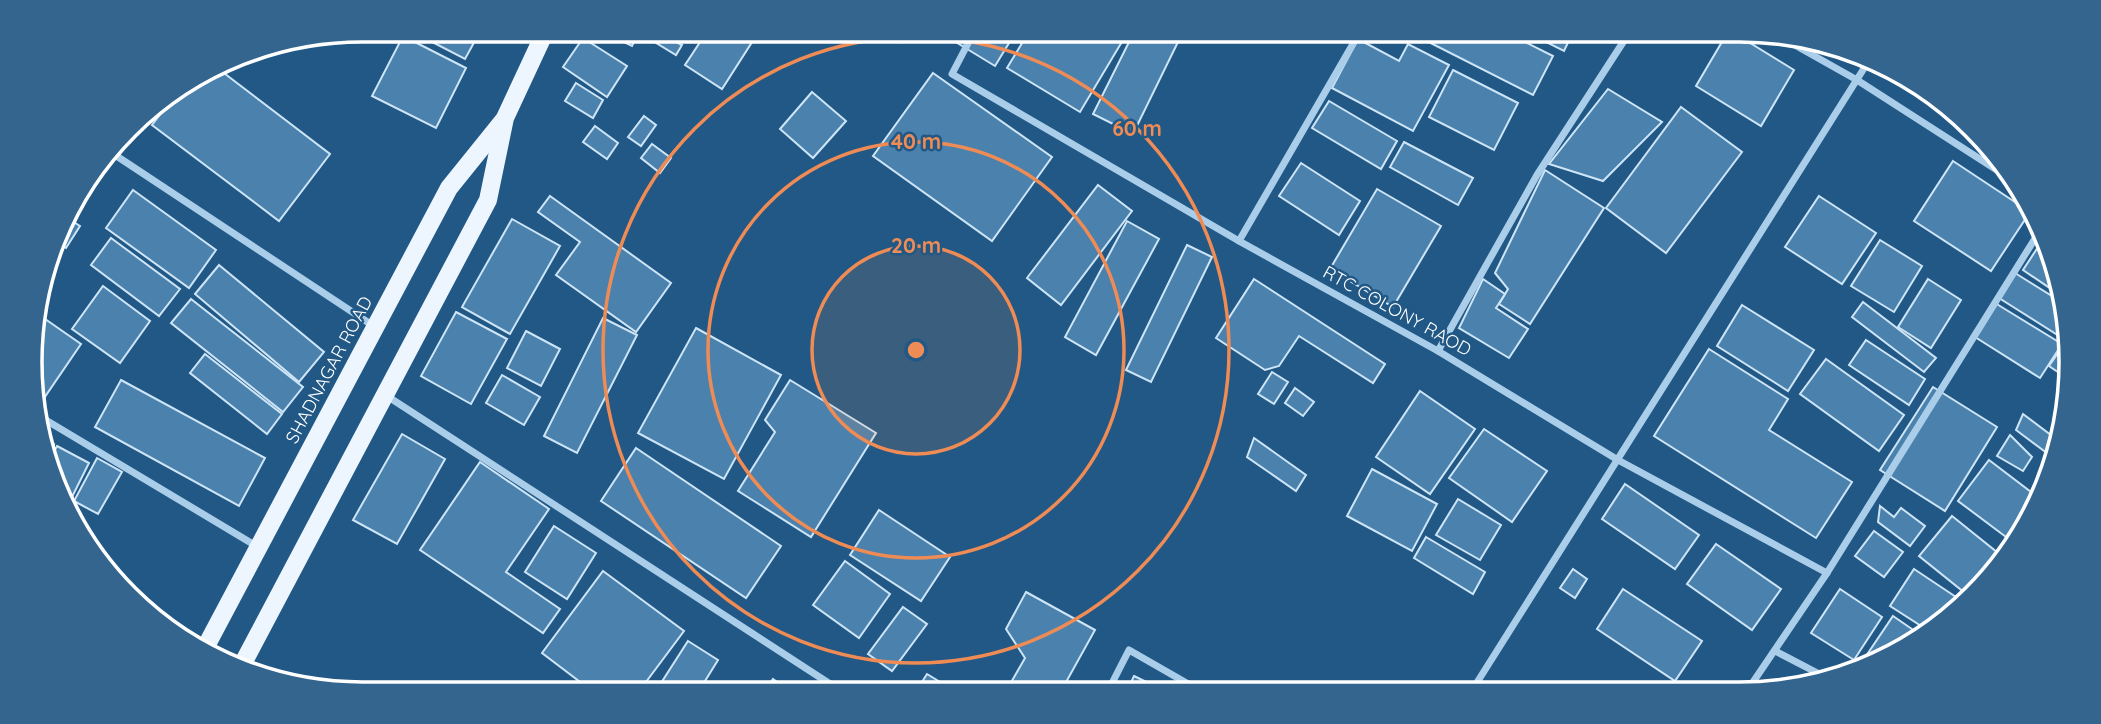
<svg xmlns="http://www.w3.org/2000/svg" width="2101" height="724" font-family="Quicksand,sans-serif">
<rect width="100%" height="100%" fill="#215885"/>
<g fill="#4a82ad" stroke="#cee5f7" stroke-width="2">
<polygon points="409,30 459,30 476,39 465,59"/>
<polygon points="599,30 640,30 632,46"/>
<polygon points="653,30 682,45 676,55 648,38"/>
<polygon points="708,30 739,30 754,39 722,89 685,65"/>
<polygon points="883,30 909,30 901,42"/>
<polygon points="961,30 1017,30 995,66 954,41"/>
<polygon points="1030,30 1129,30 1080,112 1007,68"/>
<polygon points="1135,30 1154,30 1178,42 1133,134 1093,114"/>
<polygon points="1405,30 1501,30 1553,56 1533,95"/>
<polygon points="1522,30 1574,30 1564,51"/>
<polygon points="1729,30 1794,70 1761,126 1696,86"/>
<polygon points="403,36 466,68 436,128 372,96"/>
<polygon points="583,38 627,66 607,97 563,67"/>
<polygon points="1358,39 1399,61 1408,44 1449,65 1413,131 1332,88"/>
<polygon points="216,67 330,154 279,221 152,125 178,91"/>
<polygon points="1453,70 1518,103 1494,150 1429,117"/>
<polygon points="933,73 1052,157 992,241 873,156"/>
<polygon points="576,83 603,100 593,118 565,101"/>
<polygon points="1608,89 1662,122 1603,181 1549,164"/>
<polygon points="812,92 846,121 813,158 780,129"/>
<polygon points="1329,101 1397,141 1381,169 1312,128"/>
<polygon points="1681,107 1742,152 1666,253 1606,208"/>
<polygon points="644,116 656,125 641,146 628,137"/>
<polygon points="595,126 618,143 607,159 583,142"/>
<polygon points="1404,142 1473,178 1458,205 1390,167"/>
<polygon points="652,144 671,158 660,173 641,158"/>
<polygon points="1953,161 2030,212 1991,271 1914,221"/>
<polygon points="1301,163 1360,201 1339,235 1279,196"/>
<polygon points="1545,170 1604,208 1530,324 1499,304 1508,289 1495,273"/>
<polygon points="1098,185 1132,211 1061,305 1027,278"/>
<polygon points="1377,189 1441,226 1393,307 1330,269"/>
<polygon points="133,190 216,250 189,288 106,228"/>
<polygon points="550,196 671,283 636,332 556,275 580,242 538,212"/>
<polygon points="1819,196 1876,233 1842,284 1785,247"/>
<polygon points="64,216 80,226 66,248 56,242"/>
<polygon points="512,219 560,246 510,334 462,307"/>
<polygon points="1127,221 1159,239 1096,355 1065,337"/>
<polygon points="111,238 180,289 159,316 91,265"/>
<polygon points="1880,240 1922,266 1894,312 1851,286"/>
<polygon points="2040,244 2044,246 2060,295 2023,270"/>
<polygon points="1187,245 1212,257 1151,382 1126,370"/>
<polygon points="219,265 324,352 299,382 195,294"/>
<polygon points="2015,273 2063,303 2068,318 2064,339 1999,298"/>
<polygon points="1254,279 1385,364 1373,383 1299,336 1279,366 1265,370 1216,338"/>
<polygon points="1483,279 1505,294 1496,308 1528,329 1509,358 1459,328"/>
<polygon points="1928,279 1961,300 1931,348 1898,327"/>
<polygon points="103,286 150,321 120,363 72,329"/>
<polygon points="191,299 303,387 283,412 171,323"/>
<polygon points="1863,302 1936,358 1924,372 1852,317"/>
<polygon points="1995,303 2062,344 2040,378 1975,337"/>
<polygon points="1742,305 1814,350 1788,391 1717,346"/>
<polygon points="35,312 81,344 40,404 33,319"/>
<polygon points="456,312 507,339 471,404 421,376"/>
<polygon points="603,318 637,335 577,453 544,436"/>
<polygon points="696,328 781,375 724,479 638,433"/>
<polygon points="526,331 560,349 541,386 507,368"/>
<polygon points="1866,340 1925,379 1909,405 1849,365"/>
<polygon points="2067,340 2065,377 2049,366"/>
<polygon points="1709,349 1788,399 1769,430 1852,482 1816,538 1654,436"/>
<polygon points="205,354 282,414 267,434 190,373"/>
<polygon points="1826,359 1904,415 1879,451 1800,394"/>
<polygon points="1272,372 1288,382 1274,404 1258,394"/>
<polygon points="502,375 540,397 524,425 486,403"/>
<polygon points="121,380 265,458 239,506 95,427"/>
<polygon points="790,380 876,433 811,537 738,491 775,432 765,420"/>
<polygon points="1933,387 1997,427 1945,511 1880,470"/>
<polygon points="1295,388 1314,402 1303,416 1285,403"/>
<polygon points="1420,391 1475,429 1430,494 1376,457"/>
<polygon points="2023,414 2060,442 2055,459 2016,430"/>
<polygon points="1484,429 1547,471 1512,522 1449,478"/>
<polygon points="402,434 445,459 397,544 353,520"/>
<polygon points="2010,435 2032,457 2023,471 1997,456"/>
<polygon points="40,436 54,444 46,458 41,448"/>
<polygon points="1254,438 1306,475 1296,491 1247,457"/>
<polygon points="57,446 89,463 68,505 48,463"/>
<polygon points="636,448 781,546 746,598 601,501"/>
<polygon points="97,458 122,472 98,514 74,501"/>
<polygon points="1989,460 2039,498 2027,528 2014,543 1958,501"/>
<polygon points="480,462 549,509 506,572 560,609 543,633 420,550"/>
<polygon points="1372,469 1437,504 1412,551 1347,516"/>
<polygon points="1625,484 1699,535 1675,569 1602,519"/>
<polygon points="1458,499 1501,525 1480,560 1436,535"/>
<polygon points="1880,506 1894,517 1901,508 1925,526 1910,546 1878,522"/>
<polygon points="879,510 950,557 921,601 850,555"/>
<polygon points="1952,516 2003,557 1970,597 1919,556"/>
<polygon points="554,526 596,553 567,599 525,572"/>
<polygon points="1874,531 1903,552 1884,577 1855,556"/>
<polygon points="1426,537 1485,572 1473,594 1414,558"/>
<polygon points="1716,544 1781,589 1752,630 1687,584"/>
<polygon points="845,561 890,594 859,638 813,605"/>
<polygon points="1573,569 1587,579 1575,598 1560,588"/>
<polygon points="1914,569 1965,603 1929,631 1890,606"/>
<polygon points="603,571 684,631 637,694 596,694 542,653"/>
<polygon points="1623,589 1702,641 1675,681 1597,629"/>
<polygon points="1840,589 1882,617 1854,660 1811,633"/>
<polygon points="1026,592 1095,630 1060,693 1005,693 1025,658 1006,629"/>
<polygon points="903,607 927,624 892,671 868,654"/>
<polygon points="1893,616 1922,636 1886,660 1858,668"/>
<polygon points="688,641 718,660 697,694 654,694"/>
<polygon points="927,674 958,693 915,693"/>
<polygon points="1134,676 1169,693 1126,693"/>
<polygon points="1788,678 1801,686 1779,691"/>
<polygon points="773,679 793,693 763,693"/>
</g>
<g fill="none" stroke-linecap="round" stroke-linejoin="round">
<g stroke="#aacee9" stroke-width="7">
<polyline points="975,30 952,74 1239,241 1438,351 1618,460 1827,573"/>
<polyline points="1777,35 1857,80 2014,181"/>
<polyline points="112,153 375,327"/>
<polyline points="1239,241 1361,30"/>
<polyline points="1438,351 1537,175 1631,30"/>
<polyline points="387,396 844,693"/>
<polyline points="39,416 258,547"/>
<polyline points="1775,651 1827,678"/>
<polyline points="1747,691 1827,573 2039,232"/>
<polyline points="1471,692 1868,62"/>
<polyline points="1107,693 1129,650 1204,693"/>
</g>
<g stroke="#edf6fe" stroke-width="18">
<polyline points="204,650 449,188 503,121"/>
<polyline points="241,667 488,200 505,118 546,30"/>
</g>
</g>
<circle cx="916" cy="350" r="104" fill="#ef8b55" fill-opacity=".12"/>
<g fill="none" stroke="#ef8b55" stroke-width="3.5">
<circle cx="916" cy="350" r="104"/>
<circle cx="916" cy="350" r="208"/>
<circle cx="916" cy="350" r="313"/>
</g>
<g text-anchor="middle" stroke-width="5" stroke-linejoin="round" paint-order="stroke">
<g font-size="18" fill="#fff" stroke="#215885">
<text transform="translate(1397 311) rotate(29)" y="6">RTC COLONY RAOD</text>
<text transform="translate(329 370) rotate(-62)" y="6">SHADNAGAR ROAD</text>
</g>
</g>
<path d="M0 0H2101V724H0ZM362 42H1739A320 320 0 0 1 2059 362V362A320 320 0 0 1 1739 682H362A320 320 0 0 1 42 362V362A320 320 0 0 1 362 42Z" fill="#33658f" fill-rule="evenodd"/>
<path fill="none" stroke="#fff" stroke-width="3.5" d="M362 42H1739A320 320 0 0 1 2059 362V362A320 320 0 0 1 1739 682H362A320 320 0 0 1 42 362V362A320 320 0 0 1 362 42Z"/>
<circle cx="916" cy="350" r="10" fill="#ef8b55" stroke="#215885" stroke-width="3.5"/>
<g font-size="21" text-anchor="middle" font-weight="bold" fill="#ef8b55" stroke="#215885" stroke-width="5" stroke-linejoin="round" paint-order="stroke">
<text x="1137" y="136">60 m</text>
<text x="916" y="149">40 m</text>
<text x="916" y="253">20 m</text>
</g>
</svg>
